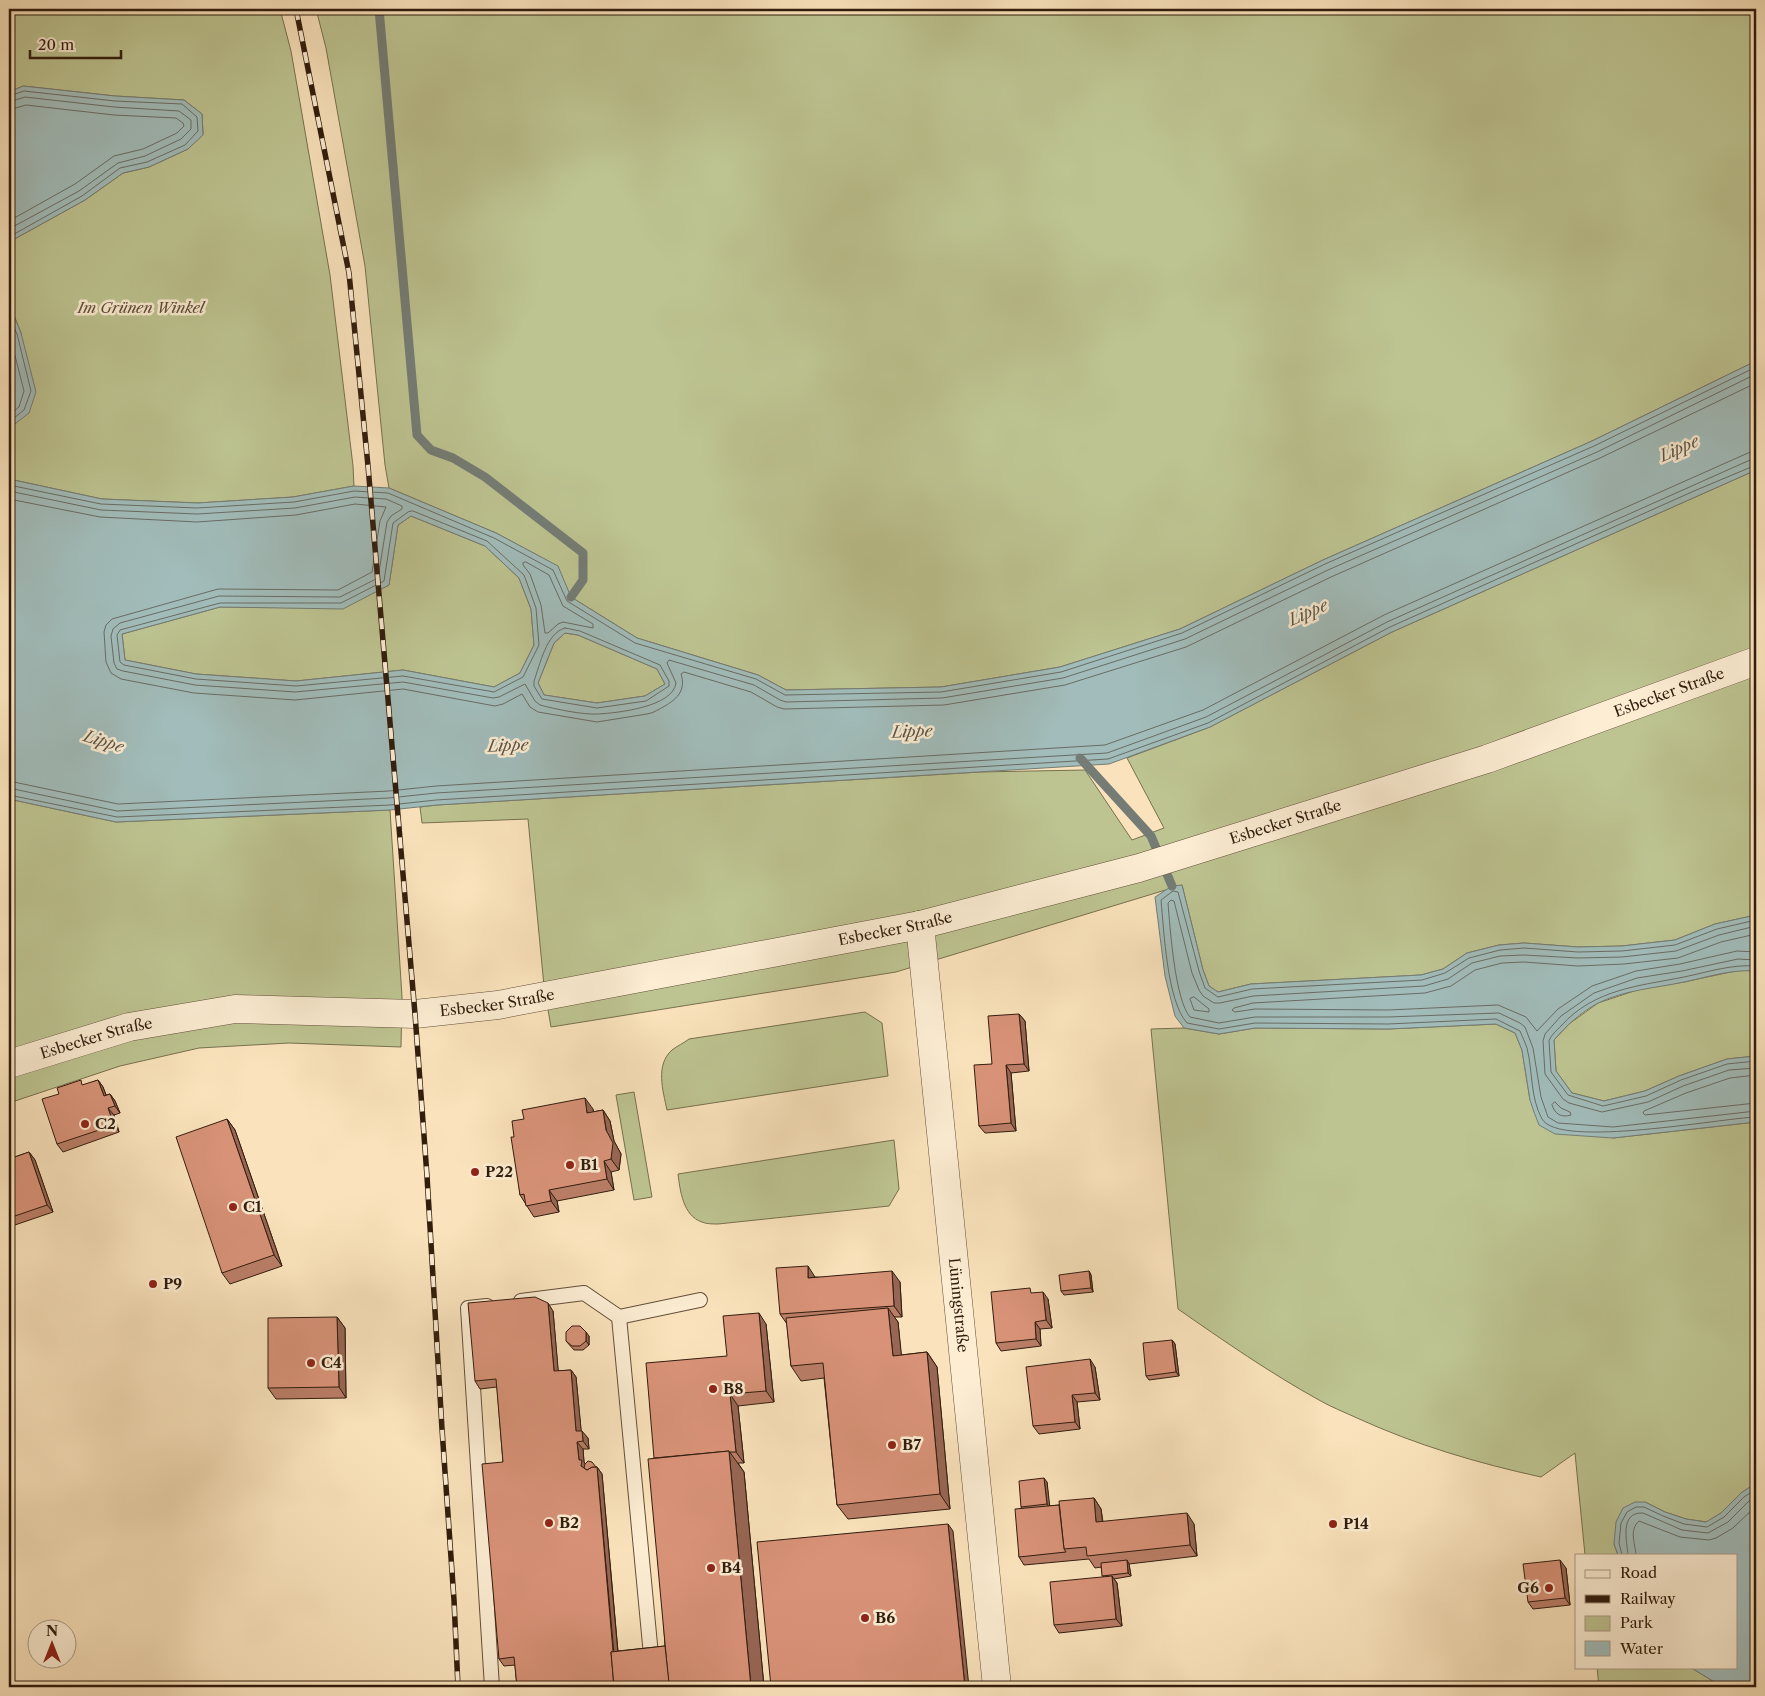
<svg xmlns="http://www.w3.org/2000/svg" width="1765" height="1696" font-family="'Libre Caslon Text',serif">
<rect width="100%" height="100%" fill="#fae3bc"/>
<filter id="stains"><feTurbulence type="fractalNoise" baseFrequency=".004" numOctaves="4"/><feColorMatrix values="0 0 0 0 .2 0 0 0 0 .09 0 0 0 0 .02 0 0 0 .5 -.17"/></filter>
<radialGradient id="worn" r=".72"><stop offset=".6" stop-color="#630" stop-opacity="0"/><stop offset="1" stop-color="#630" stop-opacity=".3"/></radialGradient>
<g fill="#bdc491" stroke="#77704f">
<polygon points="9,9 280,9 291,51 330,275 353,466 354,486 293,497 198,503 102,499 9,479 9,427 11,427 21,333 9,303 9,242 85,200 123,173 149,167 188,149 203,134 202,114 184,100 115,96 23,86 9,92"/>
<polygon points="316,9 1756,9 1756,361 1592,441 1323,560 1180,629 1060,667 941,687 786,690 758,675 637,638 571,597 557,566 496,533 389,488 385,465 365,266 326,48"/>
<polygon points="1756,470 1756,915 1715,924 1675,940 1622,946 1578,947 1524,943 1499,945 1467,953 1443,969 1421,975 1251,984 1218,992 1209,986 1203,970 1182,885 896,972 551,1027 544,986 528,819 422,823 420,807 437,805 980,772 1085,770 1132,840 1164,828 1127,758 1210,727 1392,632"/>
<polygon points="411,516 485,546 519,578 531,609 534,645 520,673 494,687 403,670 296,681 196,674 125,660 122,634 220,607 343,608 389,585 398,525"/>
<polygon points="565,633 578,635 657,669 665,684 645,696 597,703 544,695 538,683 554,643"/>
<polygon points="9,799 116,822 390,810 402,997 401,1047 289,1043 199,1048 120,1066 9,1103"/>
<polygon points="1740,970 1756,971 1756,1056 1727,1059 1679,1076 1645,1091 1604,1101 1572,1093 1556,1071 1554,1040 1569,1024 1598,1003 1640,989 1684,982"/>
<path d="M865 1012 882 1023 888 1076 667 1110C663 1091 655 1065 672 1050 677 1046 684 1043 689 1039Z"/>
<path d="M1496 1024 1515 1033 1522 1050 1530 1100 1613 1138 1756 1122V1483L1741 1493 1721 1513 1707 1522 1686 1519 1665 1512 1645 1502 1614 1544 1618 1555H1585L1575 1453 1541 1477C1477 1463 1416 1445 1357 1418 1344 1412 1331 1407 1319 1400 1270 1373 1224 1341 1178 1309L1151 1029 1184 1028 1219 1034 1255 1028 1388 1029Z"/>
<polygon points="634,1092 652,1197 634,1200 616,1095"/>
<path d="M894 1140 899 1189 889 1206 718 1224C713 1224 706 1224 702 1222 683 1216 680 1190 678 1174Z"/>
<polygon points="1597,1667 1690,1667 1716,1683 1746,1687 1599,1687"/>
</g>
<g fill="#a1bcba" stroke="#747c75" fill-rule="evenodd">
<polygon points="23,86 115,96 184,100 202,114 203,135 188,149 149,167 123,173 85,200 9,242 9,92"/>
<polygon points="9,303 21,333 36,392 29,413 11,427 9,427"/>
<path d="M1756 361V470L1392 632 1210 727 1109 764 437 805 390 810 116 822 9 799V479L102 499 198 503 293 497 354 486 389 488 496 533 558 566 571 597 637 638 758 675 786 690 941 687 1060 667 1180 629 1323 560 1592 441ZM411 516 485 546 519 578 531 609 534 645 520 673 494 687 403 670 296 681 196 674 125 660 122 634 220 607 343 609 389 585 398 525ZM565 633 578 635 657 669 665 684 645 696 597 703 544 695 538 683 554 643Z"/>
<path d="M1182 885 1203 970 1209 986 1218 992 1251 984 1421 975 1443 969 1467 953 1499 945 1524 943 1578 947 1622 946 1675 940 1715 924 1756 915V971C1732 969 1708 977 1684 982 1656 988 1624 990 1598 1003 1581 1012 1566 1026 1554 1040L1556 1071 1572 1093 1604 1101 1645 1091 1679 1076 1727 1059 1756 1056V1122L1613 1138 1555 1134 1539 1125 1534 1112 1530 1100 1522 1050 1515 1033 1496 1024 1388 1029 1255 1028 1219 1034 1184 1028 1175 1016 1165 976 1155 897 1172 886Z"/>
<polygon points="1756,1483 1756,1687 1716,1683 1690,1667 1736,1667 1736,1555 1618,1555 1614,1544 1616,1522 1623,1508 1635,1502 1645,1502 1665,1512 1686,1519 1706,1522 1721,1513 1741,1493"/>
</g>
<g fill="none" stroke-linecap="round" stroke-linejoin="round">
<g stroke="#696c64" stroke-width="1">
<polyline points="9,96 24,91 115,101 182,104 197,117 198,131 185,145 147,162 120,168 82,196 9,237"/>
<polyline points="9,102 25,97 114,107 179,111 191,120 191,129 181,139 145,156 118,163 79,191 9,229"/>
<polyline points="9,110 26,105 114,115 176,118 183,123 184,126 177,133 143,149 114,156 75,184 9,221"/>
<polyline points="9,316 17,334 31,391 24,410 9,422"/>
<polyline points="9,332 24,391 19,407 9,415"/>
<polyline points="9,485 101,504 197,508 294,502 354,491 388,493 494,538 553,570 567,601 635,643 756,679 785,695 941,692 1061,672 1182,633 1325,564 1594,446 1756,367"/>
<path d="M9 491 101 510 197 514 295 508 355 497 386 499 402 506V509L391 516 387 522 378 578 340 597 219 596 120 623 113 629 111 636 114 663 117 669 123 671 195 685 295 692 403 682 493 698 499 697 525 684 535 701 540 705C555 709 583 715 598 714 617 713 673 707 676 683L667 663 669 660 754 685 780 700 786 702 942 698 1063 678 1185 639 1328 570 1597 452 1756 374"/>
<path d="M9 499 100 517 197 522 296 515 355 504 386 507 380 521 372 572 338 590 218 589 112 619 106 625 104 632 106 662 111 673 121 679 194 693 295 700 403 689 495 706 503 704 522 694 530 707 538 712 597 722 647 714C654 713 659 709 665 706 678 698 686 690 681 674L684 672 751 692 777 707 784 709 944 705 1065 685 1186 647 1331 577 1600 458 1756 383"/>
<polygon points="413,511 487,541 524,575 536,608 539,645 523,677 494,692 403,676 296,686 196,679 124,665 120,662 117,635 120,630 220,603 341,603 384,581 393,523 408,512"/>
<polygon points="526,562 549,575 563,606 593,624 593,628 563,622 558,624 548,633 545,633 541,605 530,574 523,565 523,563"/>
<path d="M565 628 580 631 660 665 669 681V686L646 701 597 708 542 699 534 686V681C540 665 546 633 565 628Z"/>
<polyline points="9,781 118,804 389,791 436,786 1105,745 1203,710 1384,615 1748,453 1756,451"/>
<polyline points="9,788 117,811 389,798 436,793 1107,753 1206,717 1387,622 1750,460 1756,459"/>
<polyline points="9,795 117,817 390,805 436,800 1108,759 1208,723 1390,627 1694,491 1756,465"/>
<path d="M1756 920 1717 929 1675 945 1622 951 1578 952 1524 948 1500 950 1469 958 1445 973 1422 980 1252 989 1218 997 1205 988 1199 971 1178 892 1173 891 1161 900C1164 931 1167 1001 1187 1023L1219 1029 1255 1023 1388 1024 1496 1019 1520 1031C1522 1036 1525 1042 1527 1048 1533 1072 1530 1097 1542 1119 1559 1149 1722 1118 1756 1117"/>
<path d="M1756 926 1719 935 1676 951 1622 957 1578 958 1524 955 1500 956 1472 963 1448 979 1424 986 1253 996 1220 1003H1214L1203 996 1199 990 1192 973 1174 901 1171 900 1168 903C1170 928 1175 1000 1190 1017L1219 1023 1255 1017H1388L1499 1013 1520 1023 1525 1027 1533 1048 1541 1097 1548 1117 1558 1123 1613 1127 1756 1111"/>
<polyline points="1756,934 1721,942 1678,958 1624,964 1578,966 1524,962 1502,963 1475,970 1451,986 1425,993 1253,1003 1234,1008 1232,1010 1235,1012 1255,1009 1388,1010 1498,1005 1526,1017 1537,1031 1558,1009 1592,986 1636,971 1680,964 1737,951 1756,952"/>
<polyline points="1756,960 1738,959 1682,971 1637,978 1594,993 1561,1016 1545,1034 1543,1041 1545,1074 1563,1099 1569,1103 1602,1112 1648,1102 1683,1086 1729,1070 1756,1068"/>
<path d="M1756 966C1732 964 1708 972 1684 977 1639 986 1594 989 1561 1026 1557 1030 1551 1035 1549 1041L1551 1072 1568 1095 1603 1106 1646 1096 1681 1080 1727 1064 1756 1061"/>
<polygon points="1194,997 1209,1009 1209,1012 1194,1010 1190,999"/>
<polyline points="1756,1075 1730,1078 1686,1093 1644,1111 1643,1113 1645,1115 1756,1103"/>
<path d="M1555 1102 1561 1108 1570 1112 1571 1115C1561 1118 1555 1114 1552 1105Z"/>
<polyline points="1622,1555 1619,1543 1621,1523 1627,1512 1636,1507 1644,1507 1663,1516 1684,1524 1707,1527 1724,1517 1744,1497 1756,1489"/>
<path d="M1628 1555C1627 1541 1619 1512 1643 1513L1682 1530 1708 1533 1728 1522 1748 1502 1756 1497"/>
<path d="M1636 1555C1635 1543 1629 1530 1639 1521L1680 1537 1709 1540 1716 1538 1733 1528 1756 1506"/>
</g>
<g stroke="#747c75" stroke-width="9">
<polyline points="379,9 417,435 431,450 453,458 485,477 583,553 583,580 571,597"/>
<polyline points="1080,758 1151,836 1172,886"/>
</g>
<g stroke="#634e39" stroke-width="16">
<g id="service">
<polyline points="521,1301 584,1293 619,1317 700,1300"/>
<polyline points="487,1306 468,1308 492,1687"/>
<polyline points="619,1317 654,1687"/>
</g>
</g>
<g stroke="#634e39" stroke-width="29">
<g id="minor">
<path id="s1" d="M920 925 997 1687"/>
<path id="s2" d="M9 1064 129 1027 235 1009 415 1014 498 1005 920 925 1139 868 1487 759 1756 661"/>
</g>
</g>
<use href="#service" stroke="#fcedd3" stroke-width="14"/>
<use href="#minor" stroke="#fcedd3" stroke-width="28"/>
<g stroke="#311c0d" stroke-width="5.5">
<polyline id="rail" points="296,9 349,273 368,466 415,1014 427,1176 442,1429 454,1600 458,1687"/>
</g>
<use href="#rail" stroke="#fcedd3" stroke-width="4" stroke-dasharray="11" stroke-linecap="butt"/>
</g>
<g fill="#ba7e67" stroke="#311c0d">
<polygon points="1019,1014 1025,1021 1029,1071 1011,1073 1016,1131 985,1133 979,1126 992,1064"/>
<polygon points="98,1080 103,1087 106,1095 110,1094 115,1101 120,1113 114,1115 119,1132 63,1152 57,1144 84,1085"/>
<polygon points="593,1109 593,1112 603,1110 610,1121 614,1141 621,1154 619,1170 611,1172 614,1190 557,1201 559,1212 534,1217 520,1195 514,1137"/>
<polygon points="227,1119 235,1130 282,1266 230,1284 222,1273"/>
<polygon points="29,1152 35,1160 53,1212 9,1227 9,1159"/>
<polygon points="1089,1271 1091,1275 1093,1292 1064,1295 1061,1291"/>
<polygon points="815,1277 900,1282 902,1317 894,1317 898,1322 901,1355 927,1352 937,1367 950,1509 848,1519 837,1505 824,1378 801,1381 791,1366 787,1324 780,1314"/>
<polygon points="1034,1293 1048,1299 1052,1328 1040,1329 1041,1346 1001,1351 996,1343"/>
<polygon points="553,1311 558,1371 571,1370 576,1377 581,1431 588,1438 589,1449 583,1449 584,1462 585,1464 597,1467 602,1474 618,1651 665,1646 654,1458 727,1356 766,1324 774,1402 738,1406 744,1463 738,1463 744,1472 764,1687 517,1687 515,1665 504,1666 499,1659 503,1462 497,1387 480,1389 475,1381"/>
<polygon points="337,1317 345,1328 346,1398 276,1399 268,1388"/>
<polygon points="589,1336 589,1345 583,1350 574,1350 566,1341"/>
<polygon points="1172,1340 1175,1344 1179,1376 1149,1380 1146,1376"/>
<polygon points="1095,1367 1100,1400 1077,1402 1080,1429 1039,1434 1033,1426"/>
<polygon points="1047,1482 1049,1506 1059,1505 1094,1498 1101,1509 1103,1522 1194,1524 1197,1556 1129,1564 1131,1576 1114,1579 1117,1583 1122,1626 1059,1633 1054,1625 1103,1577 1101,1567 1095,1568 1089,1559 1024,1565 1019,1557 1022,1509 1021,1507"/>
<polygon points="1566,1568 1570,1605 1533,1609 1528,1602"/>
</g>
<g fill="#976654" stroke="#311c0d">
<polygon points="1019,1014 1025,1021 1029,1071 1024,1064"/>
<polygon points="1006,1065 1011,1073 1016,1131 1011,1123"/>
<polygon points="98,1080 103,1087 109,1103 104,1096"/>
<polygon points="110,1094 115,1101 120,1113 115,1106"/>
<polygon points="585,1098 593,1109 595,1124 587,1113"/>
<polygon points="108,1108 114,1115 119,1132 114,1125"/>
<polygon points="603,1110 610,1121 614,1141 621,1154 619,1170 611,1159"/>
<polygon points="227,1119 235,1130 282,1266 274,1255"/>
<polygon points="29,1152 35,1160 53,1212 47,1205"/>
<polygon points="604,1161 611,1172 614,1190 607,1179"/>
<polygon points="549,1190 557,1201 559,1212 551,1201"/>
<polygon points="808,1266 815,1277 808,1278"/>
<polygon points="892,1271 900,1282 902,1317 894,1306"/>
<polygon points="1089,1271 1091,1275 1093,1292 1091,1288"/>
<polygon points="1043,1292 1048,1299 1052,1328 1046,1320"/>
<polygon points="548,1303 553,1311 559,1379 554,1371"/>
<polygon points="888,1308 898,1322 903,1370 893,1356"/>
<polygon points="759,1313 766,1324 774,1402 766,1391"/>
<polygon points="337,1317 345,1328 346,1398 339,1387"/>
<polygon points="1035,1322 1040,1329 1041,1346 1036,1339"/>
<polygon points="586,1332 589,1336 589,1345 586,1341"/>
<polygon points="1172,1340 1175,1344 1179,1376 1176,1372"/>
<polygon points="927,1352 937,1367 950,1509 940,1494"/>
<polygon points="1090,1359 1095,1367 1100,1400 1095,1393"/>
<polygon points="571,1370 576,1377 582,1439 576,1431"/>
<polygon points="730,1394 738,1406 744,1463 736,1452"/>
<polygon points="1072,1395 1077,1402 1080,1429 1075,1422"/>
<polygon points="582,1431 588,1438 589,1449 583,1441"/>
<polygon points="577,1442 583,1449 584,1462 587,1467 587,1472 581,1466 579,1460"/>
<polygon points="729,1451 744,1472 764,1687 751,1687"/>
<polygon points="597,1467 602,1474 621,1687 617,1687"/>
<polygon points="1044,1478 1047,1482 1050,1508 1047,1504"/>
<polygon points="1094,1498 1101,1509 1104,1534 1096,1522"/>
<polygon points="1187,1513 1194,1524 1197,1556 1190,1545"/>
<polygon points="948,1524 953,1531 969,1687 965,1687"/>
<polygon points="1127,1560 1129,1564 1131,1576 1128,1573"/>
<polygon points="1560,1560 1566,1568 1570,1605 1565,1598"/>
<polygon points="1112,1576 1117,1583 1122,1626 1116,1619"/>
</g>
<g fill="#d89278" stroke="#311c0d">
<polygon points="1019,1014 1024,1064 1006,1065 1011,1123 979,1126 974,1065 992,1064 988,1016"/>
<polygon points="81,1080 82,1085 98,1080 104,1096 110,1094 115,1106 108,1108 114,1125 57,1144 42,1099 59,1094 57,1088"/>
<polygon points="585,1098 587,1113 603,1110 606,1130 613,1143 611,1159 604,1161 607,1179 549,1190 551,1201 526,1206 524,1194 520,1195 511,1137 514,1137 512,1121 524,1119 522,1110"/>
<polygon points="227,1119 274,1255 222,1273 176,1137"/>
<polygon points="29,1152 47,1205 9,1218 9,1159"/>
<polygon points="808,1266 808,1278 892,1271 894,1306 780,1314 776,1268"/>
<polygon points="1089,1271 1091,1288 1061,1291 1059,1275"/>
<polygon points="1030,1288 1031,1293 1043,1292 1046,1320 1035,1322 1036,1339 996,1343 991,1292"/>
<polygon points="535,1297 548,1303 554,1371 571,1370 576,1431 582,1431 583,1441 577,1442 579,1460 582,1460 581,1466 587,1470 592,1467 597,1467 613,1651 611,1652 614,1687 517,1687 514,1657 499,1659 482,1464 503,1462 496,1379 475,1381 468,1303"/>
<polygon points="888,1308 893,1356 927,1352 940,1494 837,1505 823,1363 791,1366 786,1318"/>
<polygon points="759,1313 766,1391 730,1394 736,1452 729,1452 729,1451 654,1458 646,1363 727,1356 723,1316"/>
<polygon points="337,1317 339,1387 268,1388 268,1318"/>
<polygon points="572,1326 580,1326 586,1332 586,1341 580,1346 572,1346 566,1341 566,1332"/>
<polygon points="1172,1340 1176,1372 1146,1376 1143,1343"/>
<polygon points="1090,1359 1095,1393 1072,1395 1075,1422 1033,1426 1026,1367"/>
<polygon points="729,1451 751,1687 669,1687 648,1459"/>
<polygon points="588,1461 592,1462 596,1467 592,1467 587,1470 584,1468 585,1464"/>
<polygon points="1044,1478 1047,1504 1021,1507 1019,1481"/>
<polygon points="1094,1498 1096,1522 1187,1513 1190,1545 1087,1556 1086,1547 1064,1549 1059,1501"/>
<polygon points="1059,1505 1064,1549 1066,1552 1019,1557 1015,1509"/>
<polygon points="948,1524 965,1687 771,1687 757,1542"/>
<polygon points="1127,1560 1128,1573 1102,1576 1101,1563"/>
<polygon points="1560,1560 1565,1598 1528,1602 1523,1564"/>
<polygon points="1112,1576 1116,1619 1054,1625 1050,1582"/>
<polygon points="665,1646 669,1683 627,1687 614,1687 611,1652"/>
</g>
<g fill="#8f2418" stroke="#fcedd3" stroke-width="2">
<circle cx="85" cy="1124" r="5"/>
<circle cx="570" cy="1165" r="5"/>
<circle cx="475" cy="1172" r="5"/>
<circle cx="233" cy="1207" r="5"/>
<circle cx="153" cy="1284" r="5"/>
<circle cx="311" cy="1363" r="5"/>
<circle cx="713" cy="1389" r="5"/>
<circle cx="892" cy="1445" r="5"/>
<circle cx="549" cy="1523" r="5"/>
<circle cx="1333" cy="1524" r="5"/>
<circle cx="711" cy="1568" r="5"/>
<circle cx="1549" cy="1588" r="5"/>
<circle cx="865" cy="1618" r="5"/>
</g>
<g text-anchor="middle" stroke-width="5" stroke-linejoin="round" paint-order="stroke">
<g font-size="15" font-style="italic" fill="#5b4e35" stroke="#fcedd3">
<text x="141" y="313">Im Grünen Winkel</text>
</g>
<g font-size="15" fill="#311c0d" stroke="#fcedd3">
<text dy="5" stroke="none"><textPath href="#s2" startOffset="1711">Esbecker Straße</textPath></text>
<text dy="5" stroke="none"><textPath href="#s2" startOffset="1306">Esbecker Straße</textPath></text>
<text dy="5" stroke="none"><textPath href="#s2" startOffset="901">Esbecker Straße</textPath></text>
<text dy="5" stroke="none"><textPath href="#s2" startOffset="496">Esbecker Straße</textPath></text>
<text dy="5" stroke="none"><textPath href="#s2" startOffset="91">Esbecker Straße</textPath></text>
<text dy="5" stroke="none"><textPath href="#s1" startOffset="382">Lüningstraße</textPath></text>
</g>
<g font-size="15" font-weight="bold" fill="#311c0d" stroke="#fcedd3" text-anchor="start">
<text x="95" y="1129">C2</text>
<text x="580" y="1170">B1</text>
<text x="485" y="1177">P22</text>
<text x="243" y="1212">C1</text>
<text x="163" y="1289">P9</text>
<text x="321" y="1368">C4</text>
<text x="723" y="1394">B8</text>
<text x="902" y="1450">B7</text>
<text x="559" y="1528">B2</text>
<text x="1343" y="1529">P14</text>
<text x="721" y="1573">B4</text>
<text x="1539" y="1593" text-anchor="end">G6</text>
<text x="875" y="1623">B6</text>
</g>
<g font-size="16" font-style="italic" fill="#58544a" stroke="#fcedd3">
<text transform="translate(1679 448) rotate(-24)" y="6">Lippe</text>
<text transform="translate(1308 612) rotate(-24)" y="6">Lippe</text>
<text transform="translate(912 731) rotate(-2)" y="6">Lippe</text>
<text transform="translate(104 741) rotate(17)" y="6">Lippe</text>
<text transform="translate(508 745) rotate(-2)" y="6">Lippe</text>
</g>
</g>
<rect width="1765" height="1696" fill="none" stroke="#fae3bc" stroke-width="30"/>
<rect x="10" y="10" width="1745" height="1676" fill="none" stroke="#311c0d" stroke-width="2.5"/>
<rect x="15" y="15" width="1735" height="1666" fill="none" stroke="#311c0d"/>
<rect x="1575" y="1554" width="162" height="115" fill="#fcedd3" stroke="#ab9984"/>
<rect x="1585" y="1570" width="25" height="8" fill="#fcedd3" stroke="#ab9984"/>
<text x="1620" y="1578" font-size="15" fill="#311c0d">Road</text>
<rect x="1585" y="1595" width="25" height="8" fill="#311c0d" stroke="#ab9984"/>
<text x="1620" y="1604" font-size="15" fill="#311c0d">Railway</text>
<rect x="1585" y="1616" width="25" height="15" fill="#bdc491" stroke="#ab9984"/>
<text x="1620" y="1628" font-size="15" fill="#311c0d">Park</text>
<rect x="1585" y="1641" width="25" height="15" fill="#a1bcba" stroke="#ab9984"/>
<text x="1620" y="1654" font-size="15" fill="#311c0d">Water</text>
<g transform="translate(52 1644)"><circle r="24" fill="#fcedd3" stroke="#ab9984"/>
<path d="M0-4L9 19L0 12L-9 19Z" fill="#8f2418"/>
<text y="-8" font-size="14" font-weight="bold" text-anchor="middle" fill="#311c0d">N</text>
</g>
<path d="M30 50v8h91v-8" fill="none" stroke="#311c0d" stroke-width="2.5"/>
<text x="38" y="50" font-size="15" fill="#311c0d" stroke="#fcedd3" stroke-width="4" paint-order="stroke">20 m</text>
<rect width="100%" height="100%" filter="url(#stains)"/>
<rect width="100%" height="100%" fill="url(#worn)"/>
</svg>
